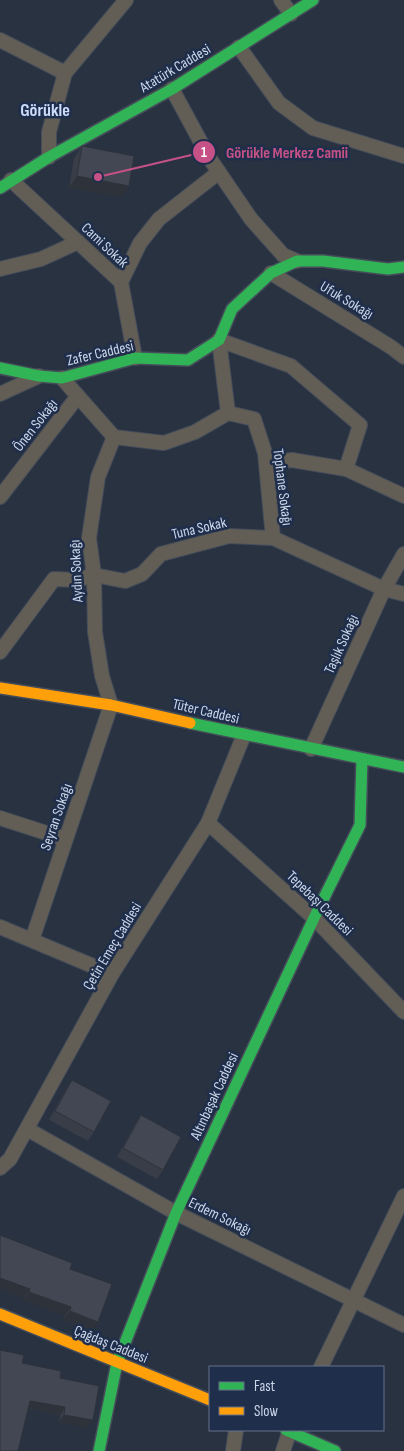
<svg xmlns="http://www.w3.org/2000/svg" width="404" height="1451" font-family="'Sofia Sans Condensed',sans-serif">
<rect width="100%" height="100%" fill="#293241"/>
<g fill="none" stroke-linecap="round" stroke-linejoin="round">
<g stroke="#454d5a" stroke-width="16">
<g id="street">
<polyline points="281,0 291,14"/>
<polyline points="0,40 65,73"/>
<polyline points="239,47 279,103 313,128 404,156"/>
<polyline points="172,89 210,159 251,219 283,255 297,261"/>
<polyline points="49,157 49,132 65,73 126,0"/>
<polyline points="11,180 121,282 135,358"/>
<polyline points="0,269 41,259 78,242"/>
<polyline points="271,273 391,347 404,357"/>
<polyline points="121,282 140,243 159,219 219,172"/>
<polyline points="62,378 114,437 164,443 195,432 228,413"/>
<polyline points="0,394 39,376"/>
<polyline points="266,463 292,460 346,469 404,496"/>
<polyline points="346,469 360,425 291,366 219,340 228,413 254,419 265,453 273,538 384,589 404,594"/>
<polyline points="0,497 78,396"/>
<polyline points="0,652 54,579 77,580 94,575 125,581 142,574 161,554 229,536 273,538"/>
<polyline points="311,749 384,589 404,554"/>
<polyline points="0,818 65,839"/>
<polyline points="208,823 314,918 404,1012"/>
<polyline points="0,927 112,974"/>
<polyline points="32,940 111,705 102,676 95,632 94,575 89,538 98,477 114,437"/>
<polyline points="27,1129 176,1213 404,1325"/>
<polyline points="0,1168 10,1159 112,974 208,823 244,735"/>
<polyline points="321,1367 404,1196"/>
<polyline points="233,1451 236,1430"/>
<polyline points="283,1451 290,1430"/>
</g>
</g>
<g stroke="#454d5a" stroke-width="14">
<g id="fast">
<polyline points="0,188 49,157 172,89 313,0"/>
<polyline points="0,368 39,376 62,378 135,358 188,360 219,340 232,309 271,273 297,261 323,261 388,269 404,267"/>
<polyline points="190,723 404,767"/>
<polyline points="286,1430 335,1451"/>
<polyline points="99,1451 117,1363 176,1213 314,918 360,825 362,759"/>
</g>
</g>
<g stroke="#454d5a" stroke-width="14">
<g id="slow">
<polyline points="0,688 111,705 190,723"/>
<polyline points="0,1314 210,1400"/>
</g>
</g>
<use href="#street" stroke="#625e56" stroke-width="14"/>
<use href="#fast" stroke="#30b455" stroke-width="11"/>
<use href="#slow" stroke="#ff9f0a" stroke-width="11"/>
</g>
<g fill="#393d47">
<polygon points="82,146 129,186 121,197 69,188 74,158"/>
<polygon points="72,1080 94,1132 88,1141 49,1120 66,1089"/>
<polygon points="141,1115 163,1170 157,1179 117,1157 135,1124"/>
<polygon points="70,1269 92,1331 63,1320 65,1316 23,1300 24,1298 0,1289"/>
<polygon points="22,1363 60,1378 93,1420 87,1428 59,1422 60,1415 28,1409"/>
</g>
<g fill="#2e323a">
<polygon points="77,176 129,186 121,197 69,188"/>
<polygon points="0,1278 30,1289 24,1298 0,1289"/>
<polygon points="29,1292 71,1307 65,1316 23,1300"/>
<polygon points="70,1311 98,1322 92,1331 63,1320"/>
<polygon points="30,1401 65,1407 60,1415 25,1408"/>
<polygon points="64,1415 93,1420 87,1428 59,1422"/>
</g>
<g fill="#424753" stroke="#2e323a">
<polygon points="82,146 134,156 129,186 77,176"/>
<polygon points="72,1080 111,1101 94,1132 55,1111"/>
<polygon points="141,1115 181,1137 163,1170 123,1148"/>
<polygon points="0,1235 72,1263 70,1269 112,1284 98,1322 70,1311 71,1307 29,1292 30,1289 0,1278"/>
<polygon points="0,1350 24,1355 22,1363 61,1371 60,1378 99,1386 93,1420 64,1415 65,1407 30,1401 18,1451 0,1451"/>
</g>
<g text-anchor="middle" stroke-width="5" stroke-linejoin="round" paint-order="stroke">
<g font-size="15" fill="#ccd6e9" stroke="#1f2e4b">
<text transform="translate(175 68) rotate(-31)" y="5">Atatürk Caddesi</text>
<text transform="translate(105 245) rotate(43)" y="5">Cami Sokak</text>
<text transform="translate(347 300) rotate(31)" y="5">Ufuk Sokağı</text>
<text transform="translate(100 353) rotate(-13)" y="5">Zafer Caddesi</text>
<text transform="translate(35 425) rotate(-52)" y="5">Önen Sokağı</text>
<text transform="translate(283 487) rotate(83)" y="5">Tophane Sokağı</text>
<text transform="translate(199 528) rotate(-13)" y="5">Tuna Sokak</text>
<text transform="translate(76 571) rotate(-93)" y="5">Aydın Sokağı</text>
<text transform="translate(341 644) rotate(-66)" y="5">Taşlık Sokağı</text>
<text transform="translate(206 711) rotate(13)" y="5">Tüter Caddesi</text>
<text transform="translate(56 817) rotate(-71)" y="5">Seyran Sokağı</text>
<text transform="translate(320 903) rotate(44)" y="5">Tepebaşı Caddesi</text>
<text transform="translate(112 946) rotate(-59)" y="5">Çetin Emeç Caddesi</text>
<text transform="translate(214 1096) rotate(-65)" y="5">Altınbaşak Caddesi</text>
<text transform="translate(220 1216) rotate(26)" y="5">Erdem Sokağı</text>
<text transform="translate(111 1344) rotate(22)" y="5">Çağdaş Caddesi</text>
</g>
<g font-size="18" font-weight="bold" fill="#cdddfb" stroke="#1f2e4b">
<text x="45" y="116">Görükle</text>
</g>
</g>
<path fill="none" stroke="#c55186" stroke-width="2" d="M98 177L204 152"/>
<g fill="#c55186" stroke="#1f2e4b" stroke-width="2">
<circle cx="98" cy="177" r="5"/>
<circle cx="204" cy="152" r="12"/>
</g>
<g font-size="15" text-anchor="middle" font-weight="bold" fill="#fff">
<text x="204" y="157">1</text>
</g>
<g font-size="16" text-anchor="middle" font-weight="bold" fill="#c55186" stroke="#1f2e4b" stroke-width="5" stroke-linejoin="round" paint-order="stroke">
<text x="287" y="158">Görükle Merkez Camii</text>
</g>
<rect x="209" y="1366" width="175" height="65" fill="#1f2e4b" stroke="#64718a"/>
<rect x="219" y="1382" width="25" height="8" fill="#30b455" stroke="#64718a"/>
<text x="254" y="1391" font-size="15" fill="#ccd6e9">Fast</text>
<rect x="219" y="1407" width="25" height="8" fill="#ff9f0a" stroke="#64718a"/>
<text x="254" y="1416" font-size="15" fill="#ccd6e9">Slow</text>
</svg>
